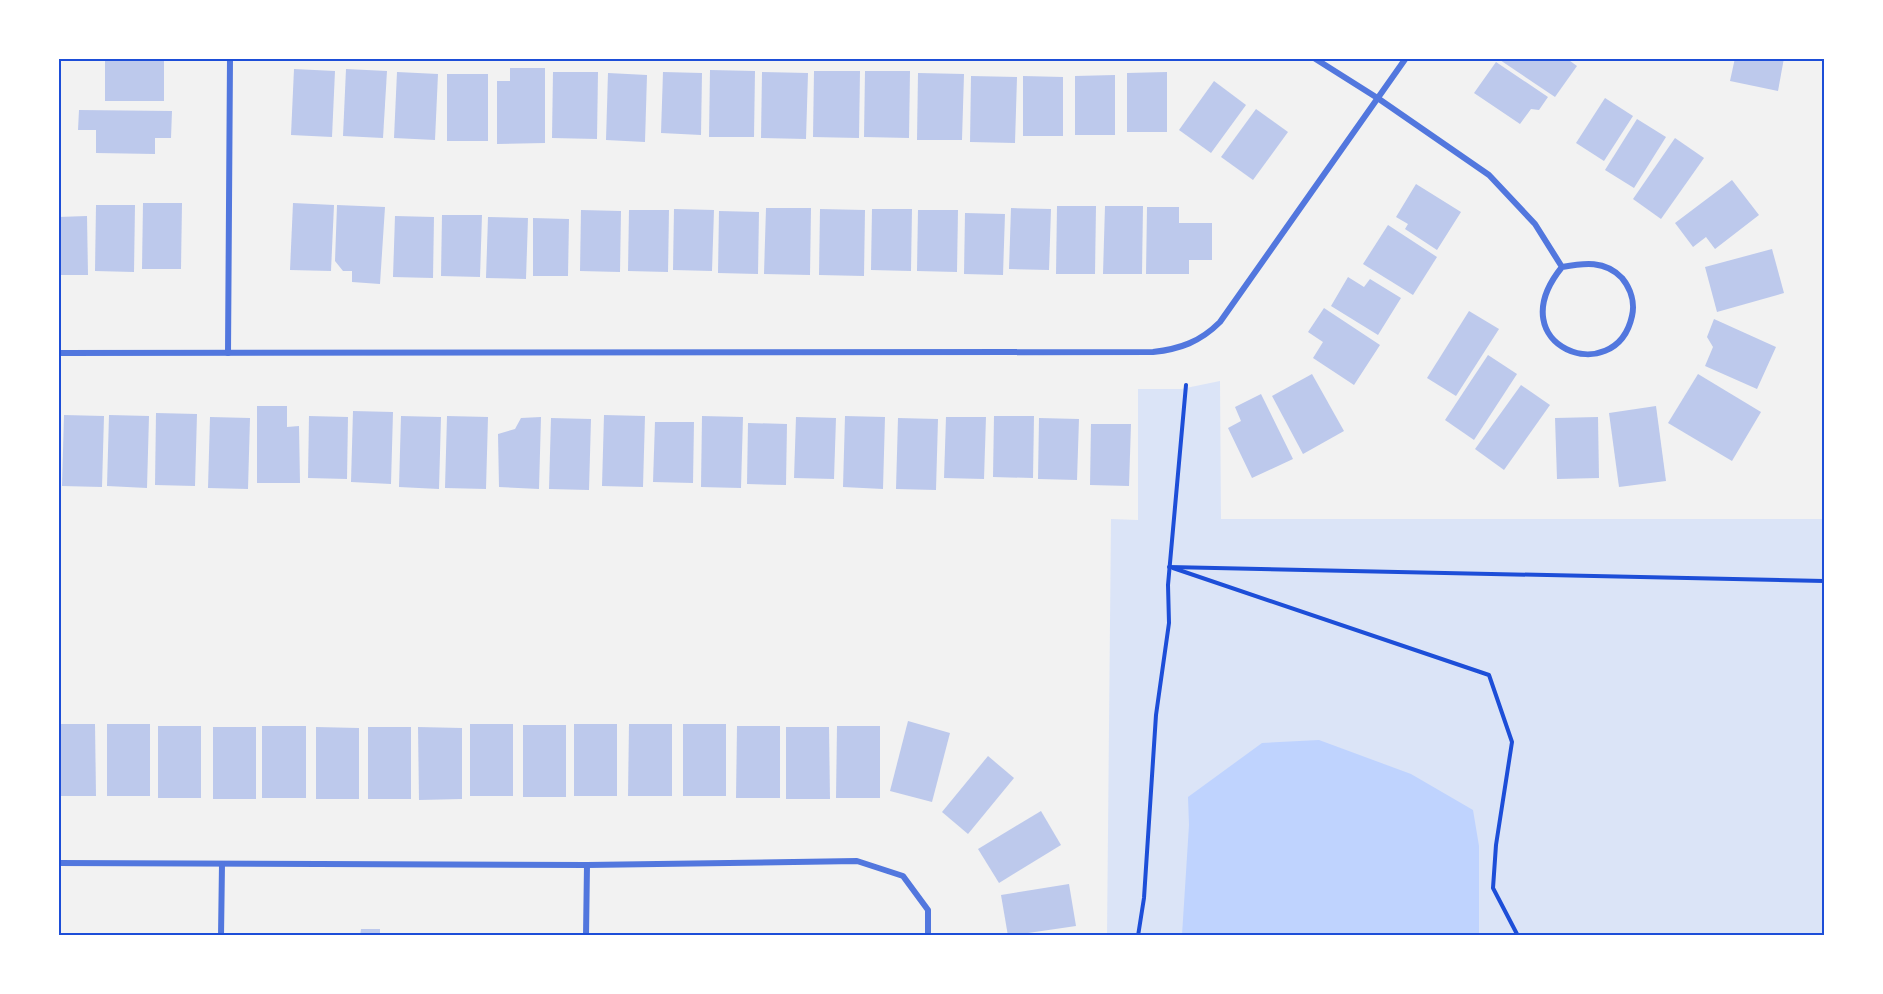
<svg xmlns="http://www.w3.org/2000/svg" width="1883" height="994" font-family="'Roboto Condensed',sans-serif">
<rect width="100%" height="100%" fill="#f2f2f2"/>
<polygon fill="#dbe4f7" points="1220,381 1221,519 1824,519 1824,935 1107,936 1111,519 1138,520 1138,389 1181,389"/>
<polygon fill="#bfd3fe" points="1319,740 1411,774 1473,810 1479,846 1479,935 1182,935 1189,825 1188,797 1262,743"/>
<g fill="#bdc9ec">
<polygon points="1497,58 1566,58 1577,66 1555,97"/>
<polygon points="1735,58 1784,58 1778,91 1730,81"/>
<rect x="105" y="60" width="59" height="41"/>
<polygon points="1496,62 1548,97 1539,110 1531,109 1520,124 1474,93"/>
<polygon points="510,68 545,68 545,143 497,144 497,81 510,81"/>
<polygon points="294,69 335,71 332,137 291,135"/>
<polygon points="346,69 387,71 383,138 343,136"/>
<polygon points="710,70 755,71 754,137 709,137"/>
<polygon points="814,71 860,71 859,138 813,137"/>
<polygon points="865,71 910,71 909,138 864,137"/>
<polygon points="397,72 438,74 435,140 394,138"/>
<polygon points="553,72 598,72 597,139 552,138"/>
<polygon points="663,72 702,73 701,135 661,133"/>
<polygon points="762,72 808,73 806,139 761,138"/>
<polygon points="1167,72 1167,132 1127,132 1127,73"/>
<polygon points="608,73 647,75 645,142 606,140"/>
<polygon points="918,73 964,74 962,140 917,140"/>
<rect x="447" y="74" width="41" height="67"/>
<polygon points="1115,75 1115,135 1075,135 1075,76"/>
<polygon points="971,76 1017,77 1015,143 970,142"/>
<polygon points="1023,76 1063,77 1063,136 1023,136"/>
<polygon points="1214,81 1246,105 1211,153 1179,130"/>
<polygon points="1605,98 1633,116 1604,161 1576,143"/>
<polygon points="1256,109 1288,132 1253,180 1221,157"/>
<polygon points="79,110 172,111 171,138 155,138 155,154 96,153 96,130 78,130"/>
<polygon points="1637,119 1666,137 1634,188 1605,170"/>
<polygon points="1675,138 1704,158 1661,219 1633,199"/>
<polygon points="1732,180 1759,215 1715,249 1706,237 1693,247 1675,223"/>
<polygon points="1416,184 1461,212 1437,250 1405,229 1408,224 1396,217"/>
<polygon points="143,203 182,203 181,269 142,269"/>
<polygon points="293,203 334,205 331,271 290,270"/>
<polygon points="96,205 135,205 134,272 95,271"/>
<polygon points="337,205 385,207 380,284 352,282 352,271 343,271 335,261"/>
<polygon points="1057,206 1096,206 1095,274 1056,274"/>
<polygon points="1105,206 1143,206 1142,274 1103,274"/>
<polygon points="1147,207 1179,207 1179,223 1212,223 1212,260 1189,260 1189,274 1146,274"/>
<polygon points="766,208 811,208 810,275 764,274"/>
<polygon points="1011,208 1051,209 1049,270 1009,269"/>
<polygon points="674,209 714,210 712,271 673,270"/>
<polygon points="820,209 865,210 864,276 819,275"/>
<polygon points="872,209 912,209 911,271 871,270"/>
<polygon points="581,210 621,211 620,272 580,271"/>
<polygon points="629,210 669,210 668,272 628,271"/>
<polygon points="918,210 958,210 957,272 917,271"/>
<polygon points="719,211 759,212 758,274 718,273"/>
<polygon points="965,213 1005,214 1003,275 964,274"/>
<polygon points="442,215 482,215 480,277 441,276"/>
<polygon points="87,216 88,275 58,275 58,217"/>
<polygon points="395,216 434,217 433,278 393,277"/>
<polygon points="488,217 528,218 526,279 486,278"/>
<polygon points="533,218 569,219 568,276 533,276"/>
<polygon points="1388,225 1437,257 1413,295 1363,264"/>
<polygon points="1772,249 1784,293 1717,312 1705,267"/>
<polygon points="1348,277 1364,287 1370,279 1401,298 1378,335 1331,306"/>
<polygon points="1324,308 1380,345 1354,385 1313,358 1323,342 1308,332"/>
<polygon points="1469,311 1499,329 1456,396 1427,378"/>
<polygon points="1714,319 1776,347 1757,389 1705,366 1713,347 1707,337"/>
<polygon points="1488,355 1517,374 1474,440 1445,420"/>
<polygon points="1312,374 1344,431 1303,454 1272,396"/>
<polygon points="1698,374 1761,412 1732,461 1668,423"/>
<polygon points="1521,385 1550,405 1504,470 1475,449"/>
<polygon points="1261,394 1293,459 1252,478 1228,428 1241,421 1235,407"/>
<polygon points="257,406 287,406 287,427 299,426 300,483 257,483"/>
<polygon points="1656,406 1666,481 1619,487 1609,413"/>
<polygon points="353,411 393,412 391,484 351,482"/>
<polygon points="156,413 197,414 195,486 155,485"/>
<polygon points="64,415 104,416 102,487 62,486"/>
<polygon points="109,415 149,416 147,488 107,486"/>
<polygon points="604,415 645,416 643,487 602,486"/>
<polygon points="309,416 348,417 347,479 308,478"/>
<polygon points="401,416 441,417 439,489 399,487"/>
<polygon points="447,416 488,417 486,489 445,488"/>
<polygon points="702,416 743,417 741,488 701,487"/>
<polygon points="845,416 885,417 883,489 843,487"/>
<polygon points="994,416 1034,416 1033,478 993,477"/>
<polygon points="210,417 250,418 248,489 208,488"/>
<polygon points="541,417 539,489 499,487 498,434 515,429 521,418"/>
<polygon points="796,417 836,418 834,479 794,478"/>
<polygon points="946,417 986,417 984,479 944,478"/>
<polygon points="1598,417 1599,478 1557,479 1555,418"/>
<polygon points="551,418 591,419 589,490 549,489"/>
<polygon points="898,418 938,419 936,490 896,489"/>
<polygon points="1039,418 1079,419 1077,480 1038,479"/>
<polygon points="655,422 694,422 693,483 653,482"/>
<polygon points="748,423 787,424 786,485 747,484"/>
<polygon points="1091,424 1131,424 1129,486 1090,485"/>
<polygon points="908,721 950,733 932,802 890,791"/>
<polygon points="58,724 95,724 96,796 58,796"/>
<rect x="107" y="724" width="43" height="72"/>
<rect x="470" y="724" width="43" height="72"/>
<rect x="574" y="724" width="43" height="72"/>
<polygon points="629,724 672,724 672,796 628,796"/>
<rect x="683" y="724" width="43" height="72"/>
<rect x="523" y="725" width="43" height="72"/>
<rect x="158" y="726" width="43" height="72"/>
<rect x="262" y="726" width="44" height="72"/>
<polygon points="737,726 780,726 780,798 736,798"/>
<polygon points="837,726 880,726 880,798 836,798"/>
<rect x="213" y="727" width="43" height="72"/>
<polygon points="316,727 359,728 359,799 316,799"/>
<rect x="368" y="727" width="43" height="72"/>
<polygon points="418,727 462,728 462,799 419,800"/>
<polygon points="786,727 829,727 830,799 786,799"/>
<polygon points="988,756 1014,778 968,834 942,812"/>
<polygon points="1041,811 1061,845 999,883 978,849"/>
<polygon points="1069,884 1076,926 1008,936 1001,895"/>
<polygon points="361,929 380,929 380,936 360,936"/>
</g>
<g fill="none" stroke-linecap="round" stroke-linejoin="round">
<g stroke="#1d4ed8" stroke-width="4">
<polyline points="1169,567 1824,581"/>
<polyline points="1173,568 1489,675 1512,742 1496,845 1493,888 1518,936"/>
<polyline points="1138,936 1144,898 1156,715 1169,623 1168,585 1186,385"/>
</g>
<g stroke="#5277de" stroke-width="6">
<path d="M1314 58 1379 99 1489 175 1535 224 1562 267C1497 347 1616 390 1632 316 1635 303 1631 289 1622 278 1605 260 1584 263 1562 267"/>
<path d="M58 353 1153 352C1180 349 1200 342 1220 322L1406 58"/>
<polyline points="228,353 230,58"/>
<polyline points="58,863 587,865 857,861 903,876 928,910 928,936"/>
<polyline points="221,936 222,864"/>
<polyline points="586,936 587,865"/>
</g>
</g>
<rect width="1883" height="994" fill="none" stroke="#ffffff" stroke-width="120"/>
<rect x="60" y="60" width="1763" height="874" fill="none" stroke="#1d4ed8" stroke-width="2"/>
</svg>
